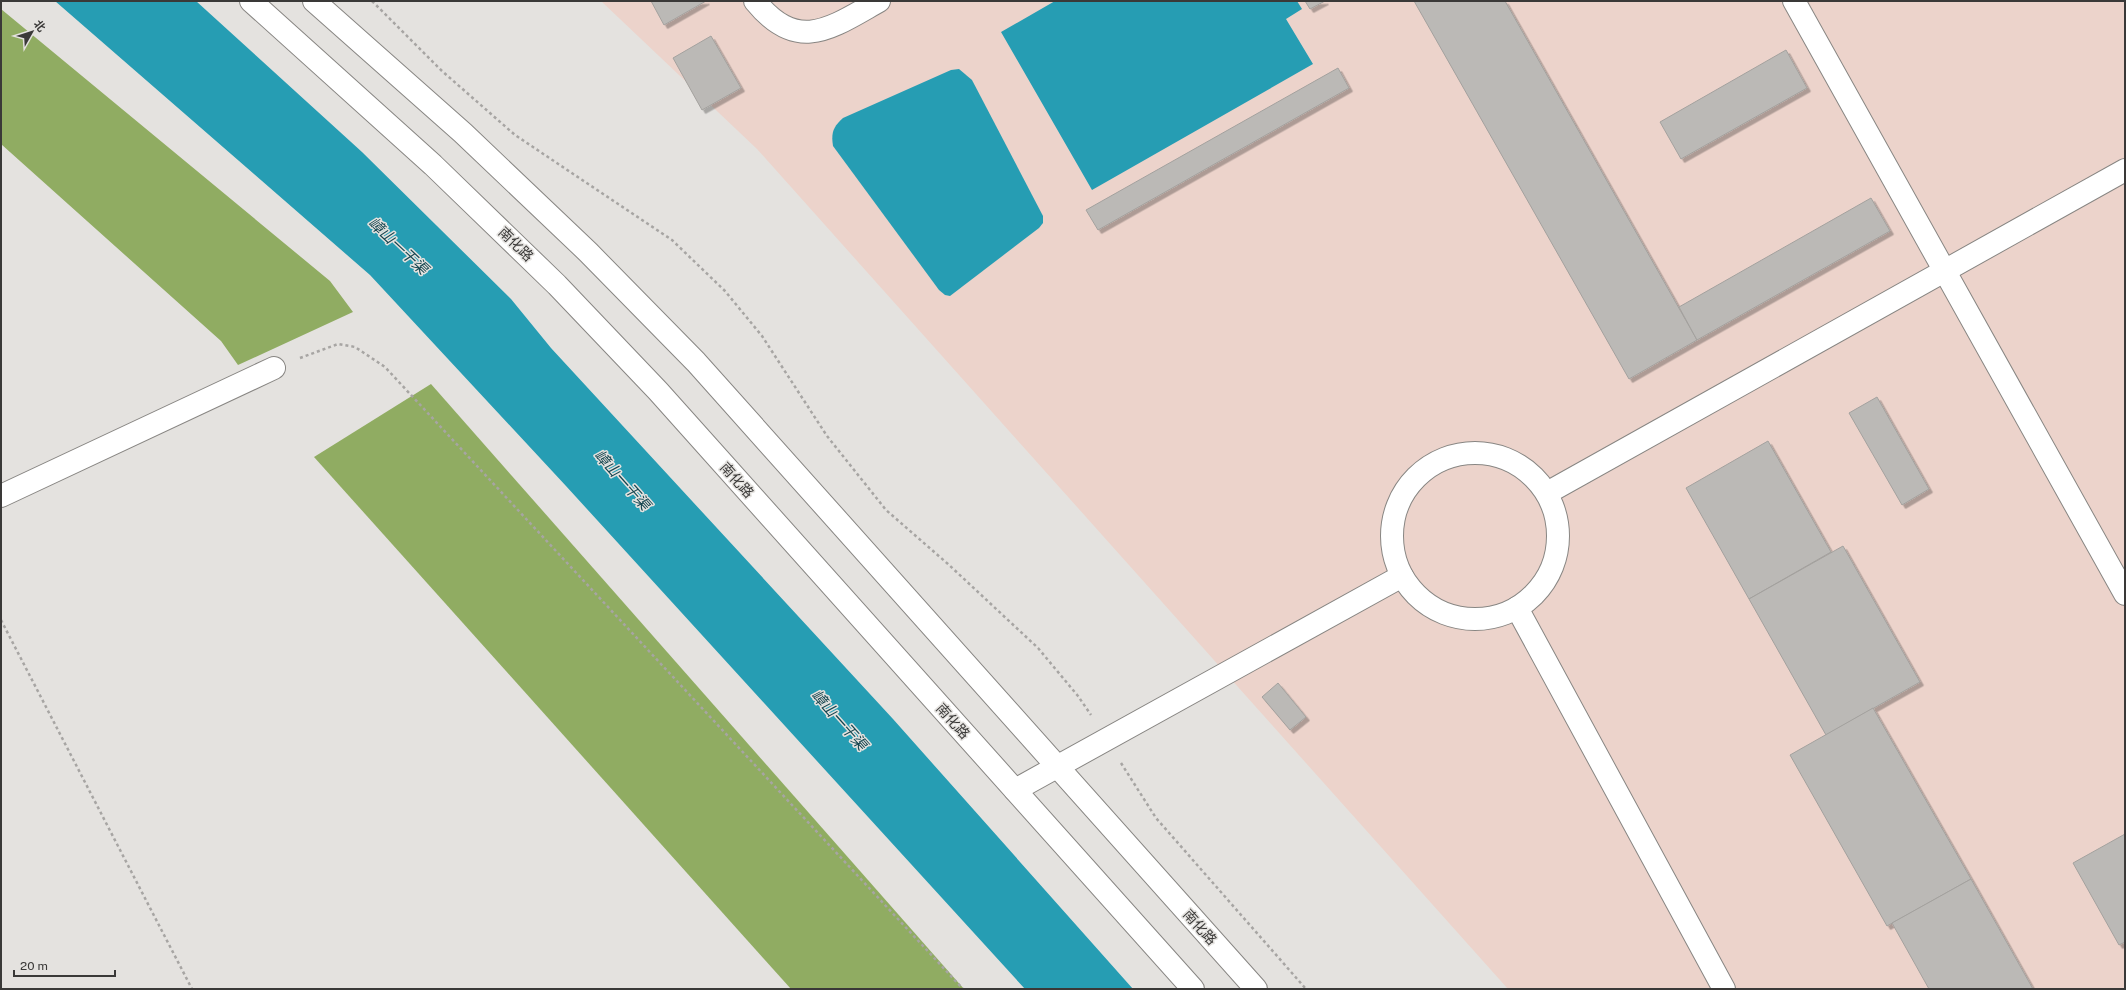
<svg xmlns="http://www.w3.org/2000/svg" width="2126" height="990" font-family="'Public Sans','Noto Sans SC',sans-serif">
<defs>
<filter id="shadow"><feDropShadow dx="3.5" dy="3.5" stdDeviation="0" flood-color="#0004"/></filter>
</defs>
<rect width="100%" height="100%" fill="#e4e2df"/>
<polygon fill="#ecd3cb" points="601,1 2125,1 2125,989 1508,989 757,149"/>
<g fill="#90ac62">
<polygon points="1,9 330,281 353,312 238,365 221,341 1,144"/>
<polygon points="431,384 964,989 791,989 314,457"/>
</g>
<g fill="#269db3">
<polygon points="55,1 196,1 362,152 511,299 551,348 893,719 1133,989 1025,989 566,486 370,275"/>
<polygon points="1055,1 1297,1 1302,9 1286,19 1313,64 1092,190 1001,32"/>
<path d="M959 69 972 80 1043 216V223L1039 228 950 296 945 295 939 290 833 146C831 133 833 127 843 118L951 70Z"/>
</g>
<g fill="#bbb9b6" stroke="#a3a19e" filter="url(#shadow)">
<polygon points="651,1 706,1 664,25"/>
<polygon points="1305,1 1325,1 1310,9"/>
<polygon points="1414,1 1505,1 1697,340 1629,379"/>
<polygon points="711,36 741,88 702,110 673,58"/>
<polygon points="1786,50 1807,88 1681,159 1660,122"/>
<polygon points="1338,68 1349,88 1098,230 1086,210"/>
<polygon points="1871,198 1890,231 1697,340 1679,307"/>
<polygon points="1877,397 1929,489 1902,505 1849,413"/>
<polygon points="1768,441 1831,552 1749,599 1686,488"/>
<polygon points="1843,546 1920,682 1826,735 1749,599"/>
<polygon points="1278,683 1306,717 1290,730 1262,697"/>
<polygon points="1873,708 1971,879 1887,926 1790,755"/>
<polygon points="2125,834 2125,942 2119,945 2073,863"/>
<polygon points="1971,879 2033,989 1929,989 1892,923"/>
</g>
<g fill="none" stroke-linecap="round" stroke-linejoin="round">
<g stroke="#888683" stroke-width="24">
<g id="minor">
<path d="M755 1C798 54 831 28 879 1"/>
<polyline points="1794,1 2125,594"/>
<circle cx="1475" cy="536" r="83"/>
<polyline points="1547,493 2125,170"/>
<polyline points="1,496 274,368"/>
<polyline points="1517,608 1724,989"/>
<polyline points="1015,790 1402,576"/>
</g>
</g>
<g stroke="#888683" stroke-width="24">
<g id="major">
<polyline points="251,1 433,165 557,285 658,391 1193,989"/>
<polyline points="314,1 463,133 588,252 696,362 1256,989"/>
</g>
</g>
<g stroke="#a7a5a3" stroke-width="2.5" stroke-dasharray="3 3" stroke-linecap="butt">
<polyline points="372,1 442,71 515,135 672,240 725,291 762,336 827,436 886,510 948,564 1038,648 1078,696 1091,715"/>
<polyline points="300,358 338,344 355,347 385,367 963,989"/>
<polyline points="1,620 192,989"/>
<polyline points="1121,763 1156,818 1306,989"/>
</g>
<use href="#minor" stroke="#fff" stroke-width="22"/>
<use href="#major" stroke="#fff" stroke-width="22"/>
</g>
<g text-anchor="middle" stroke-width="3" stroke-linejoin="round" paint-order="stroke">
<g font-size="14" fill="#3a3938" stroke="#e4e2df">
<text transform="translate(516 244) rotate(44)" y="5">南化路</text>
<text transform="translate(737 480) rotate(48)" y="5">南化路</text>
<text transform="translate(953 721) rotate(48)" y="5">南化路</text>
<text transform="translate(1200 927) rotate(48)" y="5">南化路</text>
</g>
<g font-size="15" font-style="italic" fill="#14454f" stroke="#e4e2df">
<text transform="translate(398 246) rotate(43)" y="5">嶂山一干渠</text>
<text transform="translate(622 480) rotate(48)" y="5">嶂山一干渠</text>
<text transform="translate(839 720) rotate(48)" y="5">嶂山一干渠</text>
</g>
</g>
<rect width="2126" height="990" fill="none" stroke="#3a3938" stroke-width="4"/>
<g transform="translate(32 32) rotate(51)" stroke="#e4e2df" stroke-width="3" paint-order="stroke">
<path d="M0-3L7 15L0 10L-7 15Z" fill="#3a3938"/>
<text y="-6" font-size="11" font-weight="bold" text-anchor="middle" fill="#3a3938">北</text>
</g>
<path d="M14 970v6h101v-6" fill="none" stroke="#3a3938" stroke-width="2"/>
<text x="20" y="970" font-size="12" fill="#3a3938" stroke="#e4e2df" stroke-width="3" paint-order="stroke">20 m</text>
</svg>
